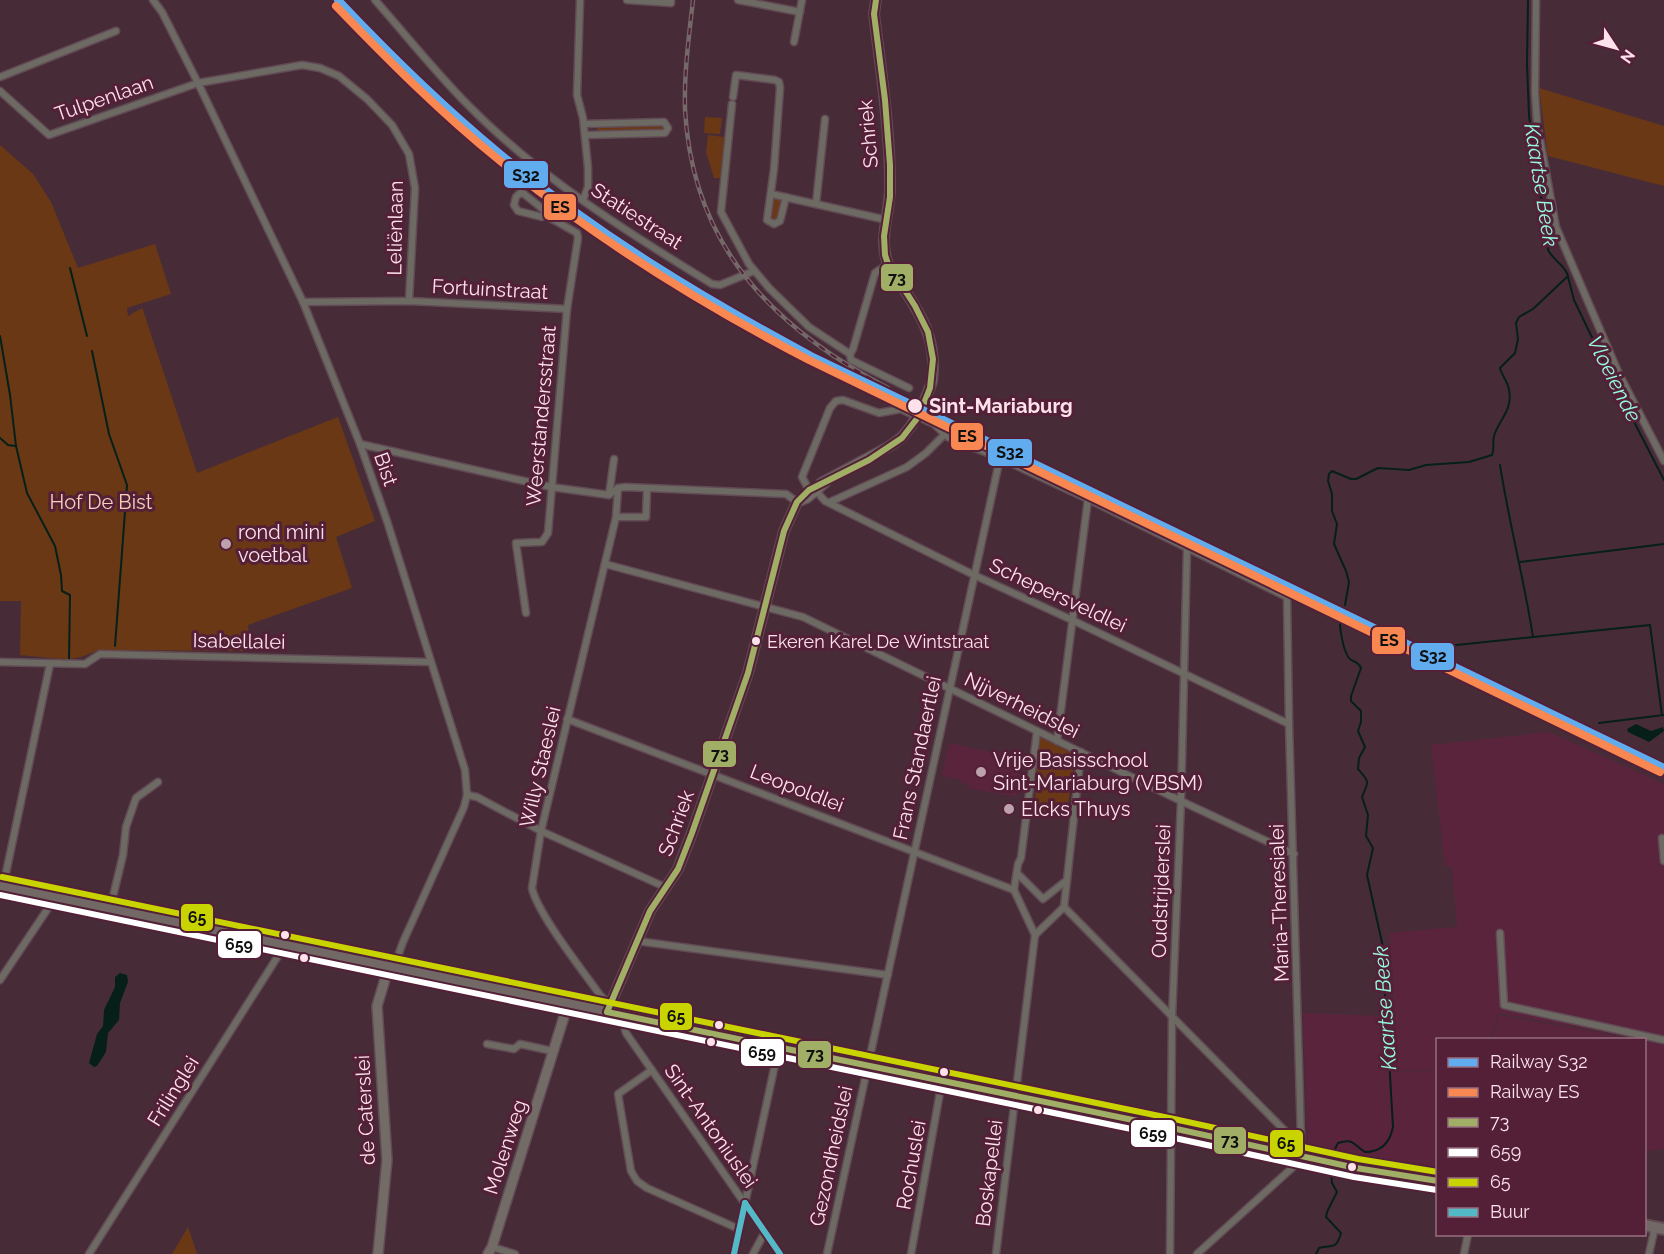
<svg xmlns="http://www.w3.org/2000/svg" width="1664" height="1254" font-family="Raleway,sans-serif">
<rect width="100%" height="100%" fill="#472c38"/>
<g fill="#5b243d">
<polygon points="1549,732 1664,784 1664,1043 1498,1013 1491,1039 1438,1040 1437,1069 1394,1071 1393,975 1389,933 1457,927 1452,867 1445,866 1431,745"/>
<polygon points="949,743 994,753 995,751 1021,754 1017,797 968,788 969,784 961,783 961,780 942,776"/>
<polygon points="1303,1013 1383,1016 1393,1072 1437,1070 1437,1173 1308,1147"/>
<polygon points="1498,1015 1634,1039 1493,1039"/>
<polygon points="1645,1041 1664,1045 1664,1149 1645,1151"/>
</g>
<g fill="#6a3815">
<polygon points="1539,88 1664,126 1664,186 1548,156"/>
<polygon points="705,117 722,118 720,134 704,133"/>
<rect x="597" y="126" width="67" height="5"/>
<polygon points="708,135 724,137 721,178 714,178 706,152"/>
<polygon points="0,145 33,174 51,202 78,268 155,244 171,294 127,308 128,316 142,308 143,310 197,473 338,417 375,521 336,537 352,588 248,625 250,651 99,650 81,657 65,660 64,658 60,659 20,655 21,601 0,601"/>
<polygon points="776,198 782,201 779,219 774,220 771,217 773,201"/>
<polygon points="1039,737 1076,755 1066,817 1034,813"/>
<polygon points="188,1227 197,1254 172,1254"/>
</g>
<g fill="#061f19">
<polygon points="1636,724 1651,731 1663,727 1664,731 1649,742 1628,732 1627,729"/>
<polygon points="120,973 127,975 128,982 120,1003 119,1020 108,1033 106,1052 97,1066 94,1067 89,1063 97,1034 103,1026 104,1010 115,987 115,977"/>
</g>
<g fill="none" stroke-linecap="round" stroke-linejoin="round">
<g stroke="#061f19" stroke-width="2">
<polyline points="70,268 87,336"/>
<polyline points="1568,277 1574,300 1612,379 1664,480"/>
<polyline points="0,336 10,395 16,446 27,493 55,546 61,575 62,591 70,595 69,660"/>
<polyline points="92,351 109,434 127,485 115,646"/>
<polyline points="0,438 8,445 15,446"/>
<path d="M1500 465C1509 523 1524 579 1533 637"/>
<polyline points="1520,562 1664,544"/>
<path d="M1345 605 1349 582 1346 571 1334 544 1337 524 1332 511V494L1328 481 1329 474 1332 471 1351 479H1356L1378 468 1409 470 1426 465 1469 462 1492 455C1495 448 1492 443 1494 436 1499 419 1513 411 1509 390 1508 382 1502 376 1500 368L1515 353 1518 339 1516 323 1519 317 1533 309 1568 276C1566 266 1553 260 1548 250L1550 235 1543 210 1529 116 1527 64 1528 0"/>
<polyline points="1447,646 1650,625 1662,715"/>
<polyline points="1599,723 1664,715"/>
<path d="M1334 1151 1338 1143C1353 1138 1353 1144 1365 1152 1381 1152 1390 1142 1393 1127L1388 1041 1385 1026V956L1367 875 1373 848 1366 836 1368 815 1362 797C1369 780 1370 783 1358 769L1359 758 1365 747 1358 731 1361 722V711L1351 701V696L1361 668C1358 661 1355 663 1350 659 1343 653 1339 625 1340 616"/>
<path d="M1316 1254 1319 1248C1332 1244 1336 1251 1341 1233L1326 1217 1327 1212 1337 1192 1332 1183 1331 1172"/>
</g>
<g stroke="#624b55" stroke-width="9">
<g id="street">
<polyline points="153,0 162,12 198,83 303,302 360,444 387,521 465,770 467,795 464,807 403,942 394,967"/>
<path d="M375 0C406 35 436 73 469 106 539 177 627 232 712 284L720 285 754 271"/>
<polyline points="580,0 577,95 583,118 588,168 588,187 583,200"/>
<polyline points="627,0 671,3 671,0"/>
<polyline points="738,0 800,12"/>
<polyline points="1536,0 1535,93 1537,123 1556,227 1619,374 1664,461"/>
<polyline points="794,42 802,0"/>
<polyline points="0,77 116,31"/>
<polyline points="0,91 49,135 198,83 302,65 320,68 339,76 367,99 392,125 409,154 415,188 409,301"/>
<polyline points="733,97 736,75 775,80 779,82 780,88 774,169 767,220 774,224 780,221 786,197"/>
<polyline points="732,104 721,212 749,264 769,288 809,327 850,354 851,360 909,388"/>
<polyline points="584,124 664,122 668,128 665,133 585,135"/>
<polyline points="771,194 887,220"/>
<polyline points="816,204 825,119"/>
<polyline points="303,302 409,301 567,309"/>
<polyline points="850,354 853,349 875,273 888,264"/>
<polyline points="360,444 551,487 609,495 618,488 625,487 786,494 797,502"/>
<polyline points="809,490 802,477 830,408 836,401 843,400 879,413 901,409 907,412 934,424 948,437 1000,458 1088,499 1287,597 1289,724 1301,1138 1298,1155 1292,1168 1197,1254"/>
<polyline points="816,491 825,501 974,575 1072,620 1289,724"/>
<polyline points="609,495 614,459"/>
<polyline points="830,502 907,467 926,453 944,435"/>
<polyline points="616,517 646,517 647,489"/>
<polyline points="605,564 803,617 1181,801 1294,854"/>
<polyline points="526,613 516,543 542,542 548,533 567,309 578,238 577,233 545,215 544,210 524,194 520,193 516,197 514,205 518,211 542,217 545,215"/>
<polyline points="0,662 85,664 100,654 430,662"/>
<polyline points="567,719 1014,890"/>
<polyline points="1057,741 1088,499"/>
<polyline points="467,795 477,797 541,831 665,887"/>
<polyline points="1662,838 1664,861"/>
<polyline points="1017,873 1043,899 1067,880"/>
<polyline points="3,887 50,664"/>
<polyline points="1014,890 1018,864 1021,858 1037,731"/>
<polyline points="1064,907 1287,1133"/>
<polyline points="1064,907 1081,752"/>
<polyline points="110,909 123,855 126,827 136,798 158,782"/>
<polyline points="1500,933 1504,1005 1664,1040"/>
<polyline points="1035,935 1064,907"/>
<polyline points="637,941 888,975"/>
<polyline points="0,980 55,898"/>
<path d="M609 1004 600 995C583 971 537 913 532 888L541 831 616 517 618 488"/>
<polyline points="624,1015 623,1022 626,1033 780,1254"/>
<polyline points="487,1044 514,1049 520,1044 552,1051"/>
<polyline points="652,1070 618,1094 631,1171 637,1181 647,1188 739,1229"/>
<polyline points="492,1247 515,1254"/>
<polyline points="89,1254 285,945"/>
<polyline points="734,1254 779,1046"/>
<polyline points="753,1254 765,1232"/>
<polyline points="827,1254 1000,458"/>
<polyline points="911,1254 942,1081"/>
<polyline points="996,1254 1035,935 1014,890"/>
<polyline points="1170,1254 1172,1018 1181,801 1187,548"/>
<polyline points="1464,1254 1468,1234"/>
<polyline points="1649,1254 1655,1227"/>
</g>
</g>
<g stroke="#624b55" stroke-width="12">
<g id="secondary">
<path d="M876 0 874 14C881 71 890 129 890 187 890 213 878 239 888 264 913 305 939 331 932 382"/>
<polyline points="821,483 890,446 902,437 911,426"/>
<polyline points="607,1012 650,911 678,869 692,833 748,673 784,531 797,502 807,498 826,482"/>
<polyline points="378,1254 387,1160 377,1006 389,966"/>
<polyline points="488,1254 492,1247 568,1004"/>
</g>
</g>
<g stroke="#624b55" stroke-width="14">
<g id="primary">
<polyline points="0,886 1172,1128 1356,1168 1438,1181"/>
<polyline points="1644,1225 1664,1229"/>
</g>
</g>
<use href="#street" stroke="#6d6a64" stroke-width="6"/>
<use href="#secondary" stroke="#726b66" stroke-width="9"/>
<use href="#primary" stroke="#726866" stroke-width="10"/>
<g stroke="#746869" stroke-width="4.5">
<path id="rail" d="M693 0C689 36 684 72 685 109 692 246 773 328 888 388"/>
</g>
<use href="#rail" stroke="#532037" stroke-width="2" stroke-dasharray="7" stroke-linecap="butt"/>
<g stroke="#624b55" stroke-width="12" stroke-linecap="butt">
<polyline id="secondary-bridge" points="911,426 922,407 932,382"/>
</g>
<use href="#secondary-bridge" stroke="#726b66" stroke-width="9"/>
<g stroke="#532037" stroke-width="10">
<g id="bus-1">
<polyline points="607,1012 650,911 678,869 692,833 748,673 784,531 797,502 809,490 869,460 902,438 919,416 930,388 933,359 928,332 915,306 888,264 885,255 884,236 890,197 890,165 885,100 874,14 876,0"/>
<polyline points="607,1012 1172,1128 1356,1168 1438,1181"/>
</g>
</g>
<g stroke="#532037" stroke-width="10">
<polyline id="bus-2" points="0,895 1170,1137 1354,1177 1437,1190"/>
</g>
<g stroke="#532037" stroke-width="10">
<polyline id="bus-3" points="2,877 1174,1119 1358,1159 1438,1172"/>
</g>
<g stroke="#532037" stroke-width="10">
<g id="bus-4">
<polyline points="745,1203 780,1254"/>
<polyline points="734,1254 745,1203"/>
</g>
</g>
<use href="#bus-1" stroke="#a1ae65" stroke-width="6"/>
<use href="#bus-2" stroke="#fff" stroke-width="6"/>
<use href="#bus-3" stroke="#c8d300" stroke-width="6"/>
<use href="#bus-4" stroke="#53b9c7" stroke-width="6"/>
<g stroke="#532037" stroke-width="12">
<path id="rail-1" d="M338 0C389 54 442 106 499 153 595 233 701 297 811 356L1664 768"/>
</g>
<g stroke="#532037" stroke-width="12">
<path id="rail-2" d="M336 6C388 60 441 113 499 160 595 238 699 303 809 360L1660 772"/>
</g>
<use href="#rail-1" stroke="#60acee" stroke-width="8"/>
<use href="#rail-2" stroke="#f88751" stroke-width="8"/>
</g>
<g fill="#fde1eb" stroke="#532037" stroke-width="2">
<circle cx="915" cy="406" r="8"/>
<circle cx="756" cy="641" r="5"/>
<circle cx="285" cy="935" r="5"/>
<circle cx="304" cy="958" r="5"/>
<circle cx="719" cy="1025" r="5"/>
<circle cx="711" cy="1042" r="5"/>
<circle cx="944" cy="1072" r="5"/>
<circle cx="1038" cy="1110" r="5"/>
<circle cx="1352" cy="1167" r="5"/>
</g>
<g fill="#bda2ac" stroke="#532037" stroke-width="2">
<circle cx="226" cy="544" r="6"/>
<circle cx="981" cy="772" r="6"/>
<circle cx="1009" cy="809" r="6"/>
</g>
<g text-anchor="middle" stroke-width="6" stroke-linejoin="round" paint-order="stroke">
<g font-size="18" fill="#fde1eb" stroke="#532037" text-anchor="start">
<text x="767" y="648">Ekeren Karel De Wintstraat</text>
</g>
<g font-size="20" fill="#fde1eb" stroke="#532037">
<text transform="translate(104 98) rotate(-19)" y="7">Tulpenlaan</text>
<text transform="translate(868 134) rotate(-95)" y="7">Schriek</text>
<text transform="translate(637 216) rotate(33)" y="7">Statiestraat</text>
<text transform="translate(395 228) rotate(-89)" y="7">Leliënlaan</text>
<text transform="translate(490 289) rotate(3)" y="7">Fortuinstraat</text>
<text transform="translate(541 416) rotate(-85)" y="7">Weerstandersstraat</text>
<text transform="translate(386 469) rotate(71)" y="7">Bist</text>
<text transform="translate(1058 595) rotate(25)" y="7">Schepersveldlei</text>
<text transform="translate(239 641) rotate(1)" y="7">Isabellalei</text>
<text transform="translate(1022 705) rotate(26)" y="7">Nijverheidslei</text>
<text transform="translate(917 758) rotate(-78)" y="7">Frans Standaertlei</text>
<text transform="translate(540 767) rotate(-77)" y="7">Willy Staeslei</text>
<text transform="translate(797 788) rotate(21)" y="7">Leopoldlei</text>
<text transform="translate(676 823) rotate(-70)" y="7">Schriek</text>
<text transform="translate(1161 891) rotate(-88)" y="7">Oudstrijderslei</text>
<text transform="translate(1279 903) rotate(-92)" y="7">Maria-Theresialei</text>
<text transform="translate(173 1091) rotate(-58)" y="7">Frilinglei</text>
<text transform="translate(365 1110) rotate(-93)" y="7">de Caterslei</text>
<text transform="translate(711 1126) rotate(55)" y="7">Sint-Antoniuslei</text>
<text transform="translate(505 1147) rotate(-72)" y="7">Molenweg</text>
<text transform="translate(831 1156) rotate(-78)" y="7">Gezondheidslei</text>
<text transform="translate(911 1165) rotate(-80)" y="7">Rochuslei</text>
<text transform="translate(989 1173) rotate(-83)" y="7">Boskapellei</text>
</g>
<g font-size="20" font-weight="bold" fill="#fde1eb" stroke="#532037" text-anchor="start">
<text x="929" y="413">Sint-Mariaburg</text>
</g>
<g font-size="20" fill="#f7d1ba" stroke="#532037">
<text x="101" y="509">Hof De Bist</text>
</g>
<g font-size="20" fill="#fde1eb" stroke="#532037" text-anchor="start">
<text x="238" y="539">rond mini<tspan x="238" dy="23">voetbal</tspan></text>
<text x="993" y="767">Vrije Basisschool<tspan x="993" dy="23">Sint-Mariaburg (VBSM)</tspan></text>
<text x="1021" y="816">Elcks Thuys</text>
</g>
<g font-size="21" font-style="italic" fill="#95fcdf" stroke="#532037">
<text transform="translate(1541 185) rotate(81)" y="7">Kaartse Beek</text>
<text transform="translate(1614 379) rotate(63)" y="7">Vloeiende</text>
<text transform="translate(1385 1008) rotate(-94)" y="7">Kaartse Beek</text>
</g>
</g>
<g stroke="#532037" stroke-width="2">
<rect x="503" y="160" width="46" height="29" rx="6" fill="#60acee"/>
<rect x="543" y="193" width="34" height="28" rx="6" fill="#f88751"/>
<rect x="880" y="263" width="34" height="29" rx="6" fill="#a1ae65"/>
<rect x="950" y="422" width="34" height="29" rx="6" fill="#f88751"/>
<rect x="987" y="438" width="46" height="29" rx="6" fill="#60acee"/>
<rect x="1371" y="626" width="35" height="29" rx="6" fill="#f88751"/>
<rect x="1410" y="642" width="45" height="29" rx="6" fill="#60acee"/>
<rect x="702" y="740" width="35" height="28" rx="6" fill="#a1ae65"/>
<rect x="180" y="903" width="34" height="29" rx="6" fill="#c8d300"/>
<rect x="217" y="930" width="45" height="29" rx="6" fill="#fff"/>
<rect x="659" y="1002" width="34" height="29" rx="6" fill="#c8d300"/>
<rect x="740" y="1038" width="45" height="29" rx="6" fill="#fff"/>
<rect x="797" y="1040" width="35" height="29" rx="6" fill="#a1ae65"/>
<rect x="1130" y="1119" width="46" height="29" rx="6" fill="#fff"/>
<rect x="1213" y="1126" width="34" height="29" rx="6" fill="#a1ae65"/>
<rect x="1269" y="1129" width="35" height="29" rx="6" fill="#c8d300"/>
</g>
<g font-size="16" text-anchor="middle" font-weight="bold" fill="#111">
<text x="526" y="181">S32</text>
<text x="560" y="213">ES</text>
<text x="897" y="284">73</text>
<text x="967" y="442">ES</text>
<text x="1010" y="458">S32</text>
<text x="1389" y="646">ES</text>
<text x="1433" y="662">S32</text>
<text x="720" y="760">73</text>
<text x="197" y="923">65</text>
<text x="239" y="950">659</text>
<text x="676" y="1022">65</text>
<text x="762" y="1058">659</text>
<text x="815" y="1060">73</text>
<text x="1153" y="1139">659</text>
<text x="1230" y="1146">73</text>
<text x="1286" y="1149">65</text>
</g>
<rect x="1436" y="1038" width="210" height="198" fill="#532037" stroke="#976d7f" stroke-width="1.5"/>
<rect x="1448" y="1058" width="30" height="9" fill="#60acee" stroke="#976d7f" stroke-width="1.5"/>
<text x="1490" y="1068" font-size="18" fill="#fde1eb">Railway S32</text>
<rect x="1448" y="1088" width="30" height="9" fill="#f88751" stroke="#976d7f" stroke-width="1.5"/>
<text x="1490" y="1098" font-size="18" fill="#fde1eb">Railway ES</text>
<rect x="1448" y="1118" width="30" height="9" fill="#a1ae65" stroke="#976d7f" stroke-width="1.5"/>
<text x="1490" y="1128" font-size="18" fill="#fde1eb">73</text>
<rect x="1448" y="1148" width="30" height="9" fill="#ffffff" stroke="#976d7f" stroke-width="1.5"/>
<text x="1490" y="1158" font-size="18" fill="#fde1eb">659</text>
<rect x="1448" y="1178" width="30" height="9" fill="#c8d300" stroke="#976d7f" stroke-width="1.5"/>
<text x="1490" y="1188" font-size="18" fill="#fde1eb">65</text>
<rect x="1448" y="1208" width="30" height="9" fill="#53b9c7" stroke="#976d7f" stroke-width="1.5"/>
<text x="1490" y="1218" font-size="18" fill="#fde1eb">Buur</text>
<g transform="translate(1616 48) rotate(126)" stroke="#532037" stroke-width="4.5" paint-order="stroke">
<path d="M0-4.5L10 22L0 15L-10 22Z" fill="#fde1eb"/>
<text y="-9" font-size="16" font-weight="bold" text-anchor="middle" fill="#fde1eb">N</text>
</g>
</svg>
